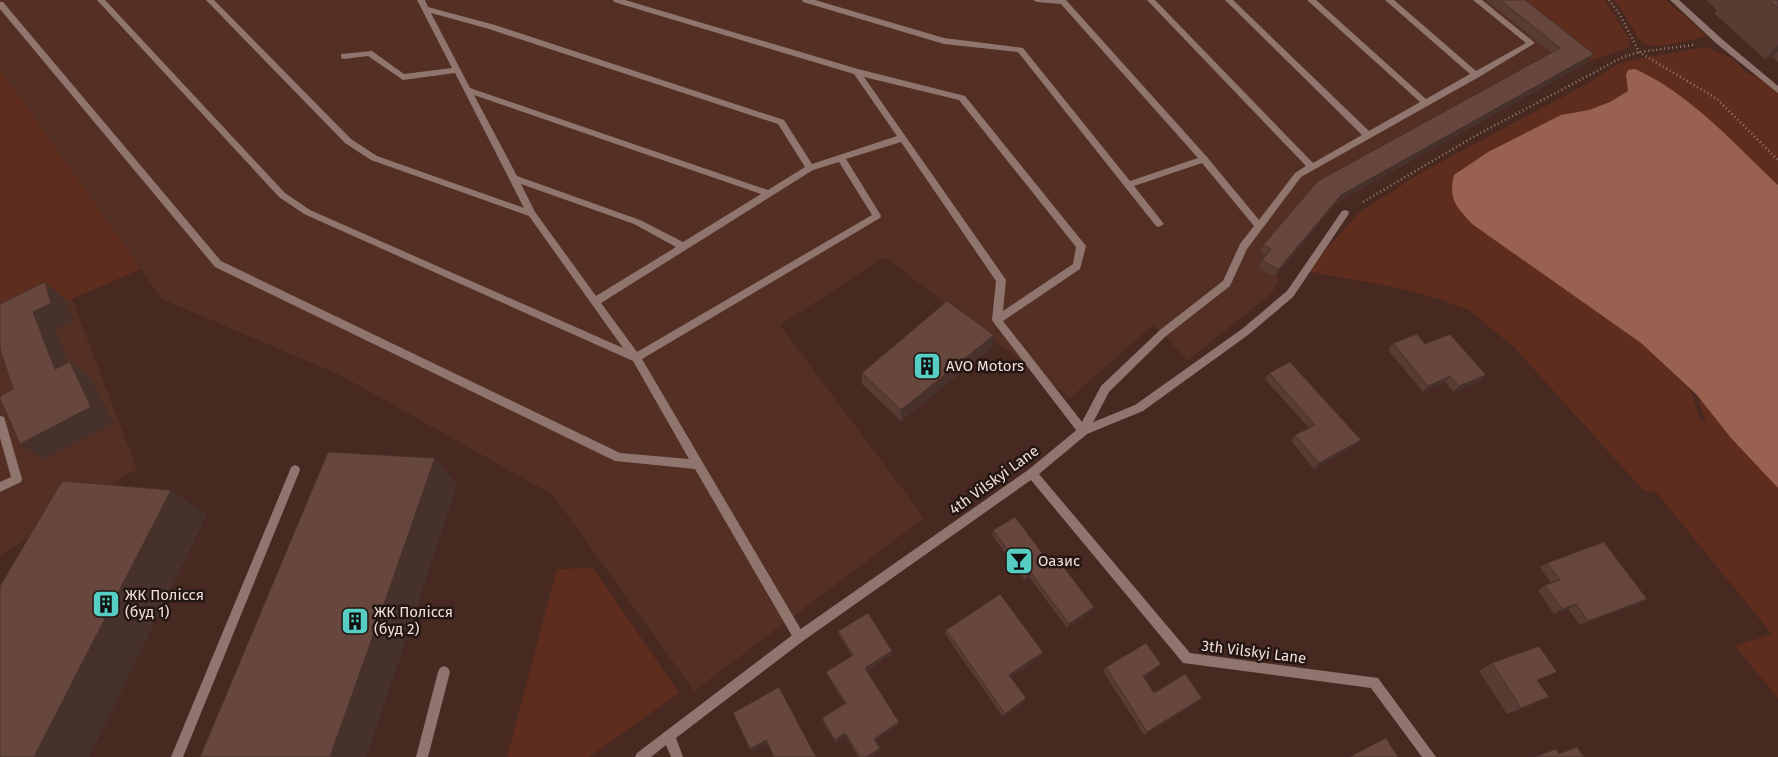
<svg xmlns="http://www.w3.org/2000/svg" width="1778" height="757" font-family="'Fira Sans',sans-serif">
<rect width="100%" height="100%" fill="#472921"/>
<g fill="#542f24">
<polygon points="0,0 1510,0 1588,62 1338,202 1275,276 1280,279 1271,294 1187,361 1163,333 1153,325 1070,398 885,257 780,325 924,518 694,691 553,495 340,375 162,299 0,69"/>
<polygon points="71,296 137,470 126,475 0,556 0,327"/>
</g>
<g fill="#5e2d1e">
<polygon points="1510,0 1605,0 1629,39 1630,45 1627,48 1588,62"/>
<path d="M1614 0H1666L1707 36C1693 39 1653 52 1642 42 1634 35 1625 11 1614 0Z"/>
<path d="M1706 47 1732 58 1746 72 1778 88V185C1735 145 1695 103 1645 74L1628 82V91L1610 102 1589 110 1561 115 1488 152 1454 175 1558 284 1641 343 1691 390 1699 418 1706 424 1697 395 1778 436V698L1735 646 1772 634 1656 492 1644 491 1515 348 1469 310 1436 298 1393 287 1306 271 1359 213 1422 172 1587 84 1611 68 1627 61Z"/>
<polygon points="0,69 141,269 0,330"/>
<polygon points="593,568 679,693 589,757 507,757 557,569"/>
</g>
<path fill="#996150" d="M1635 69C1691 94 1734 144 1778 185V488L1731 438 1697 395 1641 343 1472 224C1456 206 1448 200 1454 175L1488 152 1561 115 1589 110 1610 102 1628 91 1626 75 1628 70Z"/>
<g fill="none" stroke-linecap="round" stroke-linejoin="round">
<g stroke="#987f78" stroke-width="2.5" stroke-dasharray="1 3" stroke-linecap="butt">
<polyline points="1609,0 1620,15 1639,52 1717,99 1778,160"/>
<polyline points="1363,202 1475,136 1623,57 1639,52 1693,45"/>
</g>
<g fill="#8f756d" fill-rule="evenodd">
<path d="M97 0H105L285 193 310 210 623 348 529 216 371 160 345 143 206 0H214L351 139 377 156 524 208 455 73 403 80 368 56 344 59 341 58V54L372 51 404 74 452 68 417 0H425L428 7 495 25 784 120 812 164 897 136 854 74 614 2 613 0H625L858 69 965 96 1086 246 1080 269 1003 321 1082 422 1101 386 1160 330 1223 281 1240 244 1254 226 1202 163 1134 186 1164 224 1159 227 1156 226 1018 52 944 44 803 2 802 0H815L944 38 1023 48 1130 181 1198 158 1061 4 1037 2 1033 0H1066L1207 157 1259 220 1295 173 1306 166 1147 0H1155L1313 163 1362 135 1225 0H1233L1369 131 1420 102 1307 0H1316L1426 99 1470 74 1385 0H1394L1476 71 1526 43 1473 0H1482L1535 43 1479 77 1301 177 1247 249 1230 286 1166 336 1109 392 1087 434 1083 436 1079 434 994 323 992 320 996 281 901 142 846 159 880 214 881 216 880 218 642 359 803 633 805 637 803 641 799 643 795 641 695 469 615 461 215 267 0 9V2H3L221 261 620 453 689 459 633 361 304 214 279 197ZM431 13 489 29 778 124 805 167 768 190 470 88ZM864 77 959 100 1076 247 1073 264 1003 311 1006 280 1004 277ZM474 95 761 194 683 242 640 220 517 176ZM839 162 872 215 637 352 601 303 813 170ZM521 184 634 224 676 247 596 296 535 212Z"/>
<polygon points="1670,0 1679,0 1723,40 1778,86 1778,93 1717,44"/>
<polygon points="0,416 4,417 5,420 22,479 21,482 0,492 0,482 11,477 0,438"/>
<polygon points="295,465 299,467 300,470 183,757 171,757 290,470 291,467"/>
<polygon points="444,666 448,668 450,672 428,757 416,757 438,672 440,668"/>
</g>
<polygon fill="#8f756d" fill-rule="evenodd" points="1345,210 1348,211 1349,213 1348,215 1293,297 1248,335 1143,411 1087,434 1039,474 1190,653 1378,678 1436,757 1422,757 1371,688 1183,663 1031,480 803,641 676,738 683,757 671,757 666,745 651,757 635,757 637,753 795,633 1028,470 1079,428 1135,405 1242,329 1287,291 1342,211"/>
</g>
<g fill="#583c34">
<polygon points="1486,0 1525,0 1594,54 1588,62 1337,202 1275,277 1258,267 1262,260 1266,255 1260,252 1263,245 1552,53"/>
<polygon points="1706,0 1778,0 1778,62 1772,57 1765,59 1714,13 1717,10"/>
<polygon points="1393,343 1425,344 1480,381 1453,392 1445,382 1423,392 1388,350"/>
<polygon points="992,347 901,421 862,384 862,373"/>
<polygon points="1269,373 1361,440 1356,445 1314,469 1291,441 1295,435 1309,428 1265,379"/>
<polygon points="993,530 1049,562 1092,611 1067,628 1030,578 1025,580 992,535"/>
<polygon points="1547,563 1639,604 1580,625 1568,609 1554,614 1538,590 1545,585 1551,583 1540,567"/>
<polygon points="946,630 1043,652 1041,656 1011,677 1024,702 1003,717 945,634"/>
<polygon points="838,631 892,651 892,655 866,671 898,725 875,741 880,748 880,751 872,757 858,757 846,736 836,743 823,722 822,718 845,704 827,675 826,672 852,656 839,635"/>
<polygon points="1492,663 1538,681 1549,697 1534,704 1507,714 1479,671"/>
<polygon points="1161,664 1157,668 1144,677 1154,693 1202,698 1198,702 1144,735 1103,671 1106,667"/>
</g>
<g fill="#47312b">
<polygon points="1778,45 1778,51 1772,57 1765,59"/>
<polygon points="1594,54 1588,62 1337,202 1275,277 1278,270 1341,195"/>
<polygon points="45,282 66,300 73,321 55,329 77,386 55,369 33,312"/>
<polygon points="994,335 992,347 901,421 901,410"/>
<polygon points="70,362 91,378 113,423 44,459 20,444"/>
<polygon points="1486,375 1480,381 1453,392 1459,386"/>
<polygon points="1450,376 1445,382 1423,392 1428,386"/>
<polygon points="1361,440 1356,445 1314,469 1319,463"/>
<polygon points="435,458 457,484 402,653 366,757 330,757"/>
<polygon points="171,490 207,515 89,757 34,757"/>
<polygon points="1031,573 1030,578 1025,580 1027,576"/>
<polygon points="1647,599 1639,604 1580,625 1588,621"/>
<polygon points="1576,604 1568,609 1554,614 1562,609"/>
<polygon points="1094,607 1092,611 1067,628 1069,624"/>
<polygon points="892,651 892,655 865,672 865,668"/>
<polygon points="1043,652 1041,656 1008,679 1009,675"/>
<polygon points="1161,664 1157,668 1140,679 1143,676"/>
<polygon points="1549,697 1534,704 1507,714 1521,708"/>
<polygon points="1026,698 1024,702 1003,717 1005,714"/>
<polygon points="1202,698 1198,702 1144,735 1147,732"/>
<polygon points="899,722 898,725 874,742 874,739"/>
<polygon points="845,733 846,736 836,743 835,740"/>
<polygon points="766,740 767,743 752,752 750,749"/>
<polygon points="880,748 880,751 872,757 867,757"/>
</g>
<g fill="#66463d" stroke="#47312b">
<polygon points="1500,0 1525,0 1594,54 1341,195 1278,270 1262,260 1271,249 1263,245 1318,181 1560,48"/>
<polygon points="1769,0 1778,0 1778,8"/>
<polygon points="45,282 51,303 33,312 55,369 70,362 91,407 20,444 0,399 0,396 13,389 0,349 0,304"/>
<polygon points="947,301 994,335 901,410 862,373"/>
<polygon points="1417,334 1425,344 1450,334 1486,375 1459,386 1450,376 1428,386 1393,343"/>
<polygon points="1290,362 1361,440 1319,463 1295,435 1315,425 1269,373"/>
<polygon points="328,452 435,458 374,633 330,757 200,757"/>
<polygon points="62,481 171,490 34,757 0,757 0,586"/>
<polygon points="1015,517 1049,562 1056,557 1094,607 1069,624 1031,573 1027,576 993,530"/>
<polygon points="1604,542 1647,599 1588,621 1576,604 1562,609 1545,585 1560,580 1547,563"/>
<polygon points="1000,594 1043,652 1009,675 1026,698 1005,714 946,630"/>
<polygon points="868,613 892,651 865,668 899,722 874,739 880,748 867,757 860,757 845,733 835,740 822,718 846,703 826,672 853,655 838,631"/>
<polygon points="1146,643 1161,664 1143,676 1154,693 1185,674 1202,698 1147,732 1106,667"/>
<polygon points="1539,646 1557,672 1537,680 1549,697 1521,708 1492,663"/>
<polygon points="779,687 816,757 774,757 766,740 750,749 733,713"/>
<polygon points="1386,738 1398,757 1349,757"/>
<polygon points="1577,747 1584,757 1534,757 1556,749 1559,754"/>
</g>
<defs>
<g id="building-square" transform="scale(1.4375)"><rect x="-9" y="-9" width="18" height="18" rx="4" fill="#56cec3" stroke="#241612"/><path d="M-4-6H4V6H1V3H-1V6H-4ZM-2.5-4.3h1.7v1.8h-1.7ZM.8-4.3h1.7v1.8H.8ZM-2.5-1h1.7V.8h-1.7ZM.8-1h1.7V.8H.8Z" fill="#111"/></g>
<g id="bar-square" transform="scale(1.4375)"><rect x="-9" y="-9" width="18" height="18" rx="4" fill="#56cec3" stroke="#241612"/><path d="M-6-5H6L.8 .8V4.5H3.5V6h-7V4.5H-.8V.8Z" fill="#111"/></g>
</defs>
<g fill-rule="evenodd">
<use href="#building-square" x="927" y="366"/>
<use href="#bar-square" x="1019" y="561"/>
<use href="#building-square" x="106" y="604"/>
<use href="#building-square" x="355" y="621"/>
</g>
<g text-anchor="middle" stroke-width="5" stroke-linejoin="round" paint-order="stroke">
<g font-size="15" fill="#f2ded9" stroke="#241612" text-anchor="start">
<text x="946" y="371">AVO Motors</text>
<text x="1038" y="566">Оазис</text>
<text x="125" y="600">ЖК Полісся<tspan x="125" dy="17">(буд 1)</tspan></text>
<text x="374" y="617">ЖК Полісся<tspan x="374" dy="17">(буд 2)</tspan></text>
</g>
<g font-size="15" fill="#f2ded9" stroke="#241612">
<text transform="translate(994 480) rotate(-36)" y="5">4th Vilskyi Lane</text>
<text transform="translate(1254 652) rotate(7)" y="5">3th Vilskyi Lane</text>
</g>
</g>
</svg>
